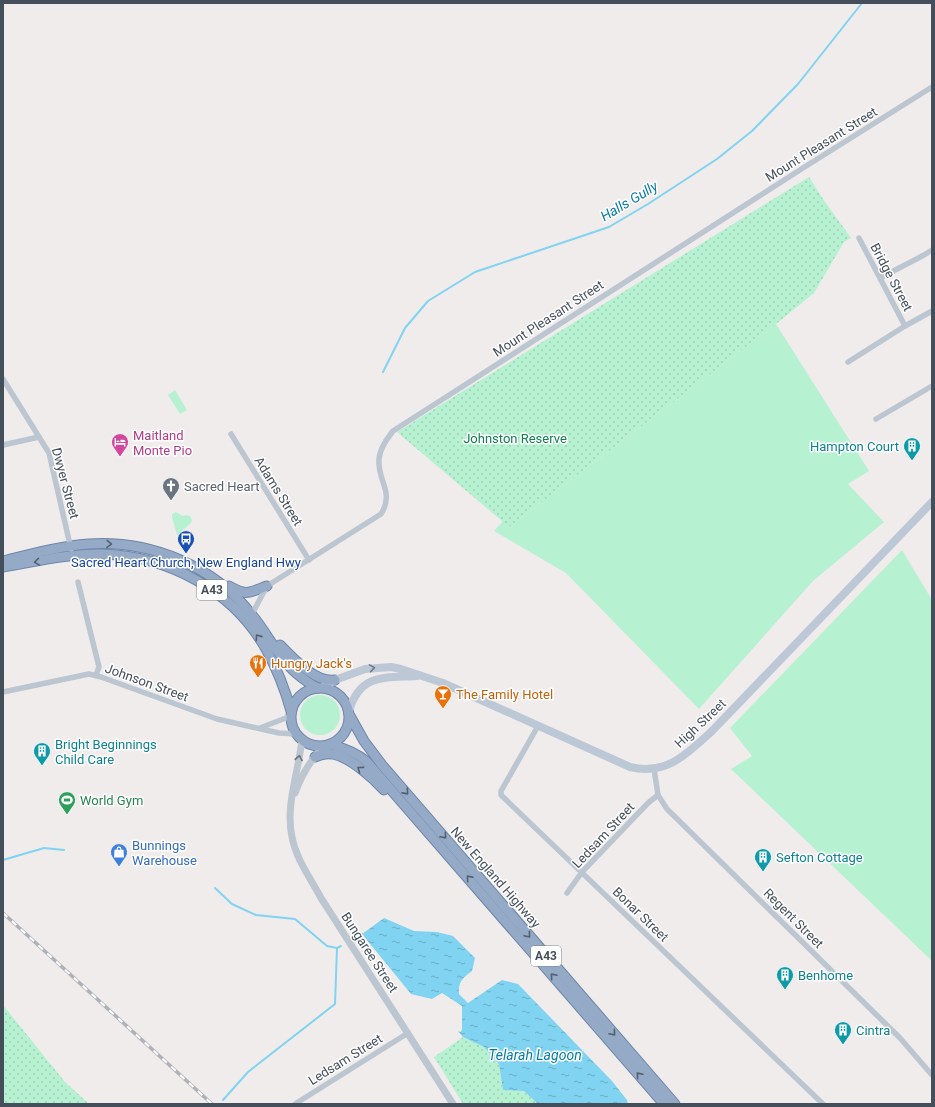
<svg xmlns="http://www.w3.org/2000/svg" width="935" height="1107" font-family="Roboto,sans-serif">
<defs>
<pattern id="park-dots" width="8" height="8" patternUnits="userSpaceOnUse"><rect width="8" height="8" fill="#b6f1d1"/><path d="M2 2h.1M6 6h.1" fill="none" stroke="#9ed0b6" stroke-width="1.8" stroke-linecap="round"/></pattern>
<pattern id="water-ripples" width="26" height="14" patternUnits="userSpaceOnUse"><rect width="26" height="14" fill="#80d3f1"/><path d="M2 4q2-2 4 0t4 0M15 11q2-2 4 0t4 0" fill="none" stroke="#6aaec6"/></pattern>
</defs>
<rect width="100%" height="100%" fill="#f0ecec"/>
<g fill="#b6f1d1">
<polygon points="776,324 869,471 848,484 884,522 813,581 699,709 566,573 494,531 503,521 509,527"/>
<polygon points="175,390 187,410 180,414 168,395"/>
<polygon points="176,512 183,516 186,515 190,516 192,520 191,523 177,535 172,517 172,514"/>
<polygon points="902,550 932,600 932,961 731,769 752,756 730,728"/>
<circle cx="320" cy="715" r="20"/>
</g>
<g fill="url(#park-dots)">
<polygon points="809,177 825,202 851,238 844,242 814,293 776,324 509,527 397,432"/>
<polygon points="3,1005 65,1082 89,1104 3,1104"/>
<polygon points="463,1037 484,1047 499,1064 503,1090 524,1091 538,1104 463,1104 434,1057"/>
</g>
<path fill="url(#water-ripples)" d="M384 918 414 931 437 932 453 936 475 958 472 971C463 978 458 981 459 994L468 1003 502 980 518 984 612 1081 627 1100 628 1104H538L524 1091 503 1090 499 1064 484 1047 463 1037 458 1031 461 1032 462 1029V1006L442 993 432 999 411 994 362 934Z"/>
<g fill="none" stroke-linecap="round" stroke-linejoin="round">
<g stroke="#80d3f1" stroke-width="2">
<polyline points="383,372 405,328 428,301 475,272 609,227 648,204 717,159 752,131 798,84 862,3"/>
<polyline points="3,860 44,848 64,850"/>
<polyline points="215,888 232,904 256,915 295,919 327,946 337,948 341,946"/>
<polyline points="358,936 362,934"/>
<polyline points="223,1100 248,1072 335,1004 337,948"/>
</g>
<g stroke="#6c86ab" stroke-width="11">
<g id="trunk">
<path d="M3 561C31 554 60 546 89 544 151 540 214 566 252 615 267 633 278 657 296 673 303 679 310 684 318 688"/>
<path d="M3 567C33 562 73 553 102 554 168 556 233 590 266 649 277 669 285 689 291 711"/>
<path d="M229 586C247 596 248 593 267 586"/>
<path d="M280 645C293 658 315 683 335 680"/>
<circle cx="320" cy="717" r="29"/>
<polyline points="350,716 364,741 382,765 675,1104"/>
<path d="M330 744C344 748 355 752 366 761L664 1104"/>
<path d="M315 757C321 754 327 753 333 754 351 758 372 777 384 790"/>
</g>
</g>
<g stroke="#bcc6d0" stroke-width="5.5">
<polyline points="859,238 905,326"/>
<polyline points="880,278 924,255 932,250"/>
<polyline points="848,362 905,326 932,311"/>
<polyline points="3,379 49,453 71,549"/>
<polyline points="876,419 932,386"/>
<polyline points="231,434 309,560"/>
<polyline points="3,445 39,437"/>
<polyline points="78,582 99,667 96,675"/>
<path d="M252 614 267 586 381 514C395 492 377 481 379 459 380 448 387 439 393 431L803 168 932 87"/>
<polyline points="3,692 89,674 101,677 217,719 279,733 297,734"/>
<polyline points="538,726 501,791 501,795 823,1104"/>
<polyline points="260,728 291,716"/>
<polyline points="654,769 658,795 667,809 900,1038 932,1075"/>
<polyline points="567,893 582,872 648,803 658,795"/>
<polyline points="295,1104 408,1033"/>
</g>
<g stroke="#bcc6d0" stroke-width="7">
<path d="M302 739C299 771 285 805 292 837 296 859 311 879 321 898L453 1104"/>
<path d="M295 793C302 774 311 758 326 745"/>
</g>
<g stroke="#bdc8d7" stroke-width="8">
<path d="M322 688 335 680 365 669 391 667 401 669 443 683 630 767C666 776 687 754 712 731L932 502"/>
<path d="M349 711C360 673 384 678 417 676"/>
</g>
<use href="#trunk" stroke="#95aac6" stroke-width="9"/>
<g stroke="#aeb1b8" stroke-width="3.5">
<polyline id="rail" points="3,913 212,1104"/>
</g>
<use href="#rail" stroke="#fff" stroke-width="2" stroke-dasharray="6" stroke-linecap="butt"/>
</g>
<defs><path id="oneway-chevron" d="M-2-3.5L2.5 0L-2 3.5" fill="none" stroke-width="1.6" stroke-linecap="round" stroke-linejoin="round"/></defs>
<g stroke="#546170">
<use href="#oneway-chevron" transform="translate(109 544) rotate(2)"/>
<use href="#oneway-chevron" transform="translate(37 562) rotate(171)"/>
<use href="#oneway-chevron" transform="translate(258 637) rotate(-125)"/>
<use href="#oneway-chevron" transform="translate(360 769) rotate(-144)"/>
<use href="#oneway-chevron" transform="translate(406 792) rotate(48)"/>
<use href="#oneway-chevron" transform="translate(444 836) rotate(49)"/>
<use href="#oneway-chevron" transform="translate(469 878) rotate(-131)"/>
<use href="#oneway-chevron" transform="translate(528 935) rotate(50)"/>
<use href="#oneway-chevron" transform="translate(553 976) rotate(-131)"/>
<use href="#oneway-chevron" transform="translate(613 1033) rotate(49)"/>
<use href="#oneway-chevron" transform="translate(639 1075) rotate(-131)"/>
</g>
<use stroke="#6e7986" href="#oneway-chevron" transform="translate(372 668) rotate(-9)"/>
<use stroke="#68737e" href="#oneway-chevron" transform="translate(299 758) rotate(-80)"/>
<defs>
<g id="hotel-pin" transform="scale(0.9)"><path d="M0 17L-7.5 6A9.5 9.5 0 1 1 7.5 6Z" fill="#d1479c" stroke="#fff"/><path d="M-6-4.5h1.5V1H6V5H4.5V3h-9V5H-6ZM-4 0a1.8 1.8 0 1 1 3.6 0ZM.5 0V-2.5h3Q6-2.5 6 0Z" fill="#fff"/></g>
<g id="building-pin" transform="scale(0.9)"><path d="M0 17L-7.5 6A9.5 9.5 0 1 1 7.5 6Z" fill="#0f9aa8" stroke="#fff"/><path d="M-4-6H4V6H1V3H-1V6H-4ZM-2.5-4.3h1.7v1.8h-1.7ZM.8-4.3h1.7v1.8H.8ZM-2.5-1h1.7V.8h-1.7ZM.8-1h1.7V.8H.8Z" fill="#fff"/></g>
<g id="church-pin" transform="scale(0.9)"><path d="M0 17L-7.5 6A9.5 9.5 0 1 1 7.5 6Z" fill="#6b7280" stroke="#fff"/><path d="M-1.2-6h2.4v3.5h3.3v2.4h-3.3V6h-2.4V-.1h-3.3v-2.4h3.3Z" fill="#fff"/></g>
<g id="bus-pin" transform="scale(0.9)"><path d="M0 17L-7.5 6A9.5 9.5 0 1 1 7.5 6Z" fill="#1a4fb4" stroke="#fff"/><path d="M-5-6H5V4H4V6H2V4H-2V6H-4V4H-5ZM-3.5-4V0h7V-4ZM-3.5 1.2v1.5H-2V1.2ZM2 1.2v1.5H3.5V1.2Z" fill="#fff"/></g>
<g id="restaurant-pin" transform="scale(0.9)"><path d="M0 17L-7.5 6A9.5 9.5 0 1 1 7.5 6Z" fill="#e8710a" stroke="#fff"/><path d="M-5-6h1v4h1v-4h1v4h1v-4h1v5L-1.5 .5V6h-2V.5L-5-1ZM5-6V6H3V1.5H1.5Q1.5-4 5-6Z" fill="#fff"/></g>
<g id="bar-pin" transform="scale(0.9)"><path d="M0 17L-7.5 6A9.5 9.5 0 1 1 7.5 6Z" fill="#e8710a" stroke="#fff"/><path d="M-6-5H6L.8 .8V4.5H3.5V6h-7V4.5H-.8V.8Z" fill="#fff"/></g>
<g id="stadium-pin" transform="scale(0.9)"><path d="M0 17L-7.5 6A9.5 9.5 0 1 1 7.5 6Z" fill="#2e9e5b" stroke="#fff"/><path d="M0-5a6.5 5 0 1 0 0 10a6.5 5 0 1 0 0-10ZM-3.5-1.8h7v3.6h-7Z" fill="#fff"/></g>
<g id="shop-pin" transform="scale(0.9)"><path d="M0 17L-7.5 6A9.5 9.5 0 1 1 7.5 6Z" fill="#3f7fe0" stroke="#fff"/><path d="M-5-2.5h2.3a2.7 3.5 0 0 1 5.4 0H5L5.5 6h-11ZM-1.5-2.5h3a1.5 2.3 0 0 0-3 0Z" fill="#fff"/></g>
</defs>
<g fill-rule="evenodd">
<use href="#hotel-pin" x="120" y="442"/>
<use href="#building-pin" x="912" y="446"/>
<use href="#church-pin" x="171" y="486"/>
<use href="#bus-pin" x="186" y="539"/>
<use href="#restaurant-pin" x="258" y="663"/>
<use href="#bar-pin" x="443" y="694"/>
<use href="#building-pin" x="42" y="751"/>
<use href="#stadium-pin" x="67" y="800"/>
<use href="#shop-pin" x="119" y="852"/>
<use href="#building-pin" x="763" y="857"/>
<use href="#building-pin" x="785" y="975"/>
<use href="#building-pin" x="843" y="1030"/>
</g>
<g text-anchor="middle" stroke-width="3" stroke-linejoin="round" paint-order="stroke">
<g fill="#fff" stroke="#7c848c" stroke-width="1">
<rect x="197" y="580" width="30" height="20" rx="3"/>
<rect x="531" y="946" width="30" height="20" rx="3"/>
</g>
<g font-size="12" font-weight="bold" fill="#444f5b">
<text x="212" y="594">A43</text>
<text x="546" y="960">A43</text>
</g>
<g font-size="13" fill="#444f5b" stroke="#fff">
<text transform="translate(821 144) rotate(-32)" y="5">Mount Pleasant Street</text>
<text transform="translate(892 277) rotate(62)" y="5">Bridge Street</text>
<text transform="translate(548 318) rotate(-33)" y="5">Mount Pleasant Street</text>
<text transform="translate(66 483) rotate(75)" y="5">Dwyer Street</text>
<text transform="translate(279 491) rotate(58)" y="5">Adams Street</text>
<text transform="translate(147 682) rotate(20)" y="5">Johnson Street</text>
<text transform="translate(700 723) rotate(-43)" y="5">High Street</text>
<text transform="translate(603 835) rotate(-47)" y="5">Ledsam Street</text>
<text transform="translate(496 877) rotate(49)" y="5">New England Highway</text>
<text transform="translate(641 914) rotate(44)" y="5">Bonar Street</text>
<text transform="translate(794 918) rotate(45)" y="5">Regent Street</text>
<text transform="translate(370 952) rotate(57)" y="5">Bungaree Street</text>
<text transform="translate(345 1059) rotate(-32)" y="5">Ledsam Street</text>
</g>
<g font-size="13" fill="#b23c85" stroke="#fff" text-anchor="start">
<text x="133" y="440">Maitland<tspan x="133" dy="15">Monte Pio</tspan></text>
</g>
<g font-size="13" fill="#10804f" stroke="#fff">
<text x="515" y="443">Johnston Reserve</text>
</g>
<g font-size="13" fill="#0d838f" stroke="#fff" text-anchor="start">
<text x="899" y="451" text-anchor="end">Hampton Court</text>
<text x="55" y="749">Bright Beginnings<tspan x="55" dy="15">Child Care</tspan></text>
<text x="776" y="862">Sefton Cottage</text>
<text x="798" y="980">Benhome</text>
<text x="856" y="1035">Cintra</text>
</g>
<g font-size="13" fill="#5b616d" stroke="#fff" text-anchor="start">
<text x="184" y="491">Sacred Heart</text>
</g>
<g font-size="13" fill="#164399" stroke="#fff">
<text x="186" y="567">Sacred Heart Church, New England Hwy</text>
</g>
<g font-size="13" fill="#c56008" stroke="#fff" text-anchor="start">
<text x="271" y="668">Hungry Jack's</text>
<text x="456" y="699">The Family Hotel</text>
</g>
<g font-size="13" fill="#27864d" stroke="#fff" text-anchor="start">
<text x="80" y="805">World Gym</text>
</g>
<g font-size="13" fill="#366cbe" stroke="#fff" text-anchor="start">
<text x="132" y="850">Bunnings<tspan x="132" dy="15">Warehouse</tspan></text>
</g>
<g font-size="14" font-style="italic" fill="#047ba7" stroke="#fff">
<text transform="translate(629 201) rotate(-31)" y="5">Halls Gully</text>
<text x="535" y="1060">Telarah Lagoon</text>
</g>
</g>
<rect width="935" height="1107" fill="none" stroke="#444f5b" stroke-width="8"/>
</svg>
